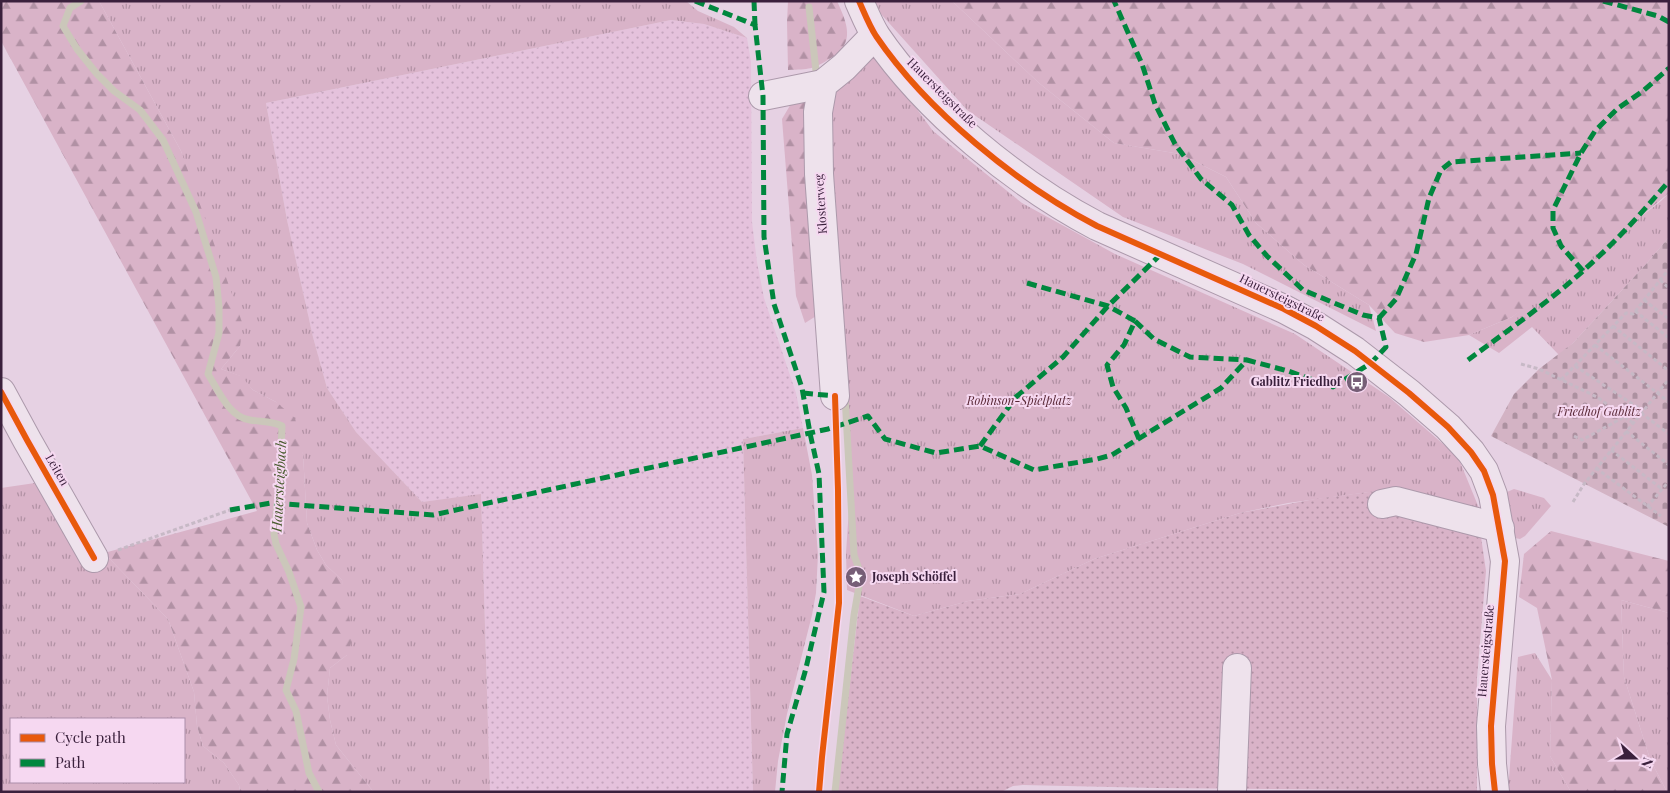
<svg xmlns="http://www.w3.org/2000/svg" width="1670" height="793" font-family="'Playfair Display',serif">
<defs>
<pattern id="farmland-dots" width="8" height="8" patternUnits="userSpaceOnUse" patternTransform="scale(1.25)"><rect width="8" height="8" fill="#e5c2dc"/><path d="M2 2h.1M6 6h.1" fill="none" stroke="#c5a6be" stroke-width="1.8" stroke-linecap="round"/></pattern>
<pattern id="grass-tufts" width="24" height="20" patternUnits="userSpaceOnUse" patternTransform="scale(1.25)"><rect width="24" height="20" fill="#d9b3c8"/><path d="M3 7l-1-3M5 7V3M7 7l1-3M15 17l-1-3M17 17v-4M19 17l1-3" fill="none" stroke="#b191a4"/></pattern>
<pattern id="forest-firs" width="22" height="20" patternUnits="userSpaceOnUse" patternTransform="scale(1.25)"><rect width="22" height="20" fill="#d9b3c8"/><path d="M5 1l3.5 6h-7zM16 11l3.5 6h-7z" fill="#b191a4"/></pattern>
<pattern id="cemetery-stones" width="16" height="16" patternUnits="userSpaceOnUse" patternTransform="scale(1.25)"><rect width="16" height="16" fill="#d3b3c4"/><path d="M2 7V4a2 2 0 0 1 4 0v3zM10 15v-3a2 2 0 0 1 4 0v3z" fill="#ac91a0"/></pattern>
<pattern id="garden-dots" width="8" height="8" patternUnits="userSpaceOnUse" patternTransform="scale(1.25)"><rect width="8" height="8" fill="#d9b3c8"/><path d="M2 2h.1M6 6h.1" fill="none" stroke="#b191a4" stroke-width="1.8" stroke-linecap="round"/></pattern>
</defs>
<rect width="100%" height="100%" fill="#e6d1e3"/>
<polygon fill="url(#farmland-dots)" points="671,20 704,24 747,38 751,62 752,222 757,262 764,298 796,393 803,428 743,439 753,792 490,792 481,495 422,502 356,432 327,388 313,337 287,220 266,103"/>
<g fill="url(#grass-tufts)" fill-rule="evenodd">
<polygon points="99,1 686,1 698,11 734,27 747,38 704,24 671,20 266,103 287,220 313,337 327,388 356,432 422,502 481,494 490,792 375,792 372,790 336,745 330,720 327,696 330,668 347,655 342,580 326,565 317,550 307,523 303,454 276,402 253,390 240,376 221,369 240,346 181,151"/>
<polygon points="872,1 952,1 1039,83 1114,143 1180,154 1226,177 1256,223 1304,265 1369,305 1376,331 1243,264 1123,217 967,110 872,4"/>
<polygon points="874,51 933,131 1022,203 1115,254 1295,334 1389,397 1458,457 1481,513 1392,489 1288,503 1240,513 1094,559 1020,594 968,601 914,616 847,590 846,553 849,508 841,362 825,116 835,91"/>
<polygon points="1669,193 1669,237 1647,263 1573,343 1559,355 1532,327 1499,353 1469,335 1512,317 1661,201"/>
<polygon points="803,428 812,475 818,555 816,593 812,615 787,714 778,761 775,792 753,792 743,439"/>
<path d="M35 483 88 564 104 553 168 619 194 692 197 726 203 746 224 763 239 785 240 792H1V488ZM11 719H184V782H11Z"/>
<polygon points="1514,489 1544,498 1551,506 1525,536 1520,539 1515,538 1512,533 1506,496 1507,492"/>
<polygon points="1621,600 1669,613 1669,792 1667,792 1650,759 1624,677"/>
<polygon points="1535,653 1552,680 1550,756 1571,792 1508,792 1518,657"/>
</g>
<g fill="url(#forest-firs)">
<polygon points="1,1 99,1 181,151 243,325 240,346 221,369 241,376 253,390 276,402 295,418 303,454 307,523 317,550 326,565 342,580 353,637 347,655 330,668 327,696 330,720 336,745 372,790 375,792 240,792 239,785 224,763 203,746 197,726 194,692 168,619 104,553 257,511 1,41"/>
<path d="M788 1H837C847 23 856 43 831 58 812 70 810 69 788 70L787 22Z"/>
<polygon points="952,1 1669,1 1669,193 1562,282 1512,317 1469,335 1424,342 1395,333 1369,305 1304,265 1256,223 1226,177 1180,154 1114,143 1039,83"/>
<polygon points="795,97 811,98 821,313 805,323 796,296 782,119"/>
<polygon points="1551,531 1669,561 1669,613 1621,600 1624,677 1650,759 1667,792 1571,792 1550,756 1552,680 1537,608 1519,597 1524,554"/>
</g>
<polygon fill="url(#cemetery-stones)" points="1669,237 1669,527 1491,436 1514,394 1539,369 1573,343 1647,263"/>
<polygon fill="url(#garden-dots)" points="1392,489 1480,530 1486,571 1477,678 1477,791 1155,788 1023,785 1013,786 1001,792 837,792 860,596 914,616 968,601 1020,594 1094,559 1240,513 1315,499"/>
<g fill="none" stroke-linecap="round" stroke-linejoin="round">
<g stroke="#cbc7ba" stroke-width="7">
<path d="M81 1 70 8 63 26 77 49 97 74 114 91 140 110 163 140 196 212 216 277 219 307V333L208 374C218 390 229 417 250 420 261 422 272 421 282 426L280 477 274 534 276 544 289 572 301 607 294 659 286 690 296 711 309 773 319 792"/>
<polyline points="809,7 816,71"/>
<polyline points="835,792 854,615 859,586 860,572 854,555 845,396"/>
</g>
<g stroke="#ac99ab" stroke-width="30">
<g id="minor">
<path d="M859 1C864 12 869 25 876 36 927 111 1017 184 1097 226L1284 309 1316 326 1355 351 1409 393 1448 427 1471 452 1484 471 1493 495 1505 561 1491 726 1492 764 1495 792"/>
<polyline points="763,96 823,84"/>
<polyline points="1,392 27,440 94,558"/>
<polyline points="835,396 819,174 818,112 823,84 844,67 875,35"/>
<polyline points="1382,504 1396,501 1500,528"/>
<polyline points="1232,792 1237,668"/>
</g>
</g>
<g stroke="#c7b9c6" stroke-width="3" stroke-dasharray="4 2.5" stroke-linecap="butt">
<polyline points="1660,280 1669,288"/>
<polyline points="1644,300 1669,319"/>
<polyline points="1635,311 1669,338"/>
<polyline points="1613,326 1669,371"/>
<polyline points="1595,345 1669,402"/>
<polyline points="1521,364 1539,369 1597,397 1633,423"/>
<polyline points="1575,366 1643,411"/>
<polyline points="1561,380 1626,313 1633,314 1669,269"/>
<polyline points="1641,413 1669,434"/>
<polyline points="1626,431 1669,465"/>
<polyline points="1574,436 1582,440 1624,417"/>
<polyline points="1611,450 1662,489"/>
<polyline points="1596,468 1661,516"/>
<polyline points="1573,502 1584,484 1669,379"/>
<polyline points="1647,507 1669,481"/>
<polyline points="118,550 230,510"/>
</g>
<use href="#minor" stroke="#eee2ec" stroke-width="28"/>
<g stroke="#00873e" stroke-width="5" stroke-dasharray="10 5" stroke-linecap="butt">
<polyline points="695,1 755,25 763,96 764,237 774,304 802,388 810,433 819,474 824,592 805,672 787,734 782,792"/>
<polyline points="754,1 755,25"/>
<polyline points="1603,1 1658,16 1669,22"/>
<polyline points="1583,271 1561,246 1553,228 1553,210 1581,153 1595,131 1617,109 1643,91 1669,68"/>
<polyline points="1027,283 1108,306 1135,321 1124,345 1107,365 1113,387 1126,408 1139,439"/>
<polyline points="1379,318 1396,299 1416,254 1429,198 1441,170 1451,162 1581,153"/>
<polyline points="1135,321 1154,339 1190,357 1247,360"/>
<path d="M1468 360C1511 328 1556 297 1596 259 1622 235 1646 208 1669 181"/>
<polyline points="803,393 835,396 835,400"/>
<polyline points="980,446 1016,397 1063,357 1108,306 1160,255"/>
<polyline points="230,510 271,503 433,515 828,429 868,416 885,439 936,453 980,446 1034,470 1097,459 1112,455 1221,388 1247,360 1288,371 1333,387 1371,363 1386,347 1379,318 1363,315 1303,290 1267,256 1249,235 1232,205 1201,179 1175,144 1155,104 1142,64 1114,1"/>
</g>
<g stroke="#f6d8f1" stroke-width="9">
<g id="cycleway">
<path d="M859 1C864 12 869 25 876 36 927 111 1017 184 1097 226L1284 309 1316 326 1355 351 1409 393 1448 427 1471 452 1484 471 1493 495 1505 561 1491 726 1492 764 1495 792"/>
<polyline points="1,392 27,440 94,558"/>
<polyline points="819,792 822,757 839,603 838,490 835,396"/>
</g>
</g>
<use href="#cycleway" stroke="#e8590c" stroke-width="6"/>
</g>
<defs>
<g id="bus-disc" transform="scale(1.125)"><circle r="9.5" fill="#765e76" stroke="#f6d8f1"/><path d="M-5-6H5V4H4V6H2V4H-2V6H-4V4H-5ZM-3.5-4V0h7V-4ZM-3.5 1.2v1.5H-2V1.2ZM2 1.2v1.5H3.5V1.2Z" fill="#fff"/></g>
<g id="sight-disc" transform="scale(1.125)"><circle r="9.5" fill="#765e76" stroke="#f6d8f1"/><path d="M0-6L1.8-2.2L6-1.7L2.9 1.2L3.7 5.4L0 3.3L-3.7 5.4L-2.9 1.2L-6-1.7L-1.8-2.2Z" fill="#fff"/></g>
</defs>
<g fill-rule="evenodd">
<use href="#bus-disc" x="1357" y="382"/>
<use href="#sight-disc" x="856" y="577"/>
</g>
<g text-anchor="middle" stroke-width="4" stroke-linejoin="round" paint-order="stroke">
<g font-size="12" fill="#3a203c" stroke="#f6d8f1">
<text transform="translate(942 93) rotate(45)" y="4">Hauersteigstraße</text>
<text transform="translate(821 204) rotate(-94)" y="4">Klosterweg</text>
<text transform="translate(1282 298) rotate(26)" y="4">Hauersteigstraße</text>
<text transform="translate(57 470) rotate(60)" y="4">Leiten</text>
<text transform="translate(1486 651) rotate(-85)" y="4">Hauersteigstraße</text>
</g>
<g font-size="12" font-weight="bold" fill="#3a203c" stroke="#f6d8f1" text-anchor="end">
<text x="1341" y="386">Gablitz Friedhof</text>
<text x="872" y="581" text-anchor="start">Joseph Schöffel</text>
</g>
<g font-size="12" font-style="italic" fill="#582735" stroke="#f6d8f1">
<text x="1019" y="405">Robinson-Spielplatz</text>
<text x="1599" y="416">Friedhof Gablitz</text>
</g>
<g font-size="14" font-style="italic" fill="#4a5c30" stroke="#f6d8f1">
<text transform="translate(279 486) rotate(-87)" y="5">Hauersteigbach</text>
</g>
</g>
<rect width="1670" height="793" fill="none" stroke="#3a203c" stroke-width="5"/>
<rect x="10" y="718" width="175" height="65" fill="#f6d8f1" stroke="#ab8ea9"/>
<rect x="20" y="734" width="25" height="8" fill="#e8590c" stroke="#ab8ea9"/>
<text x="55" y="743" font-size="15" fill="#3a203c">Cycle path</text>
<rect x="20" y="759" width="25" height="8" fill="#00873e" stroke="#ab8ea9"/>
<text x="55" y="768" font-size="15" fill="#3a203c">Path</text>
<g transform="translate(1635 758) rotate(111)" stroke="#f6d8f1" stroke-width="4" paint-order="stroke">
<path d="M0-4L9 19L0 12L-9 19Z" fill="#3a203c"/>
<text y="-8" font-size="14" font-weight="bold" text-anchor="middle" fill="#3a203c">N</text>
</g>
</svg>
